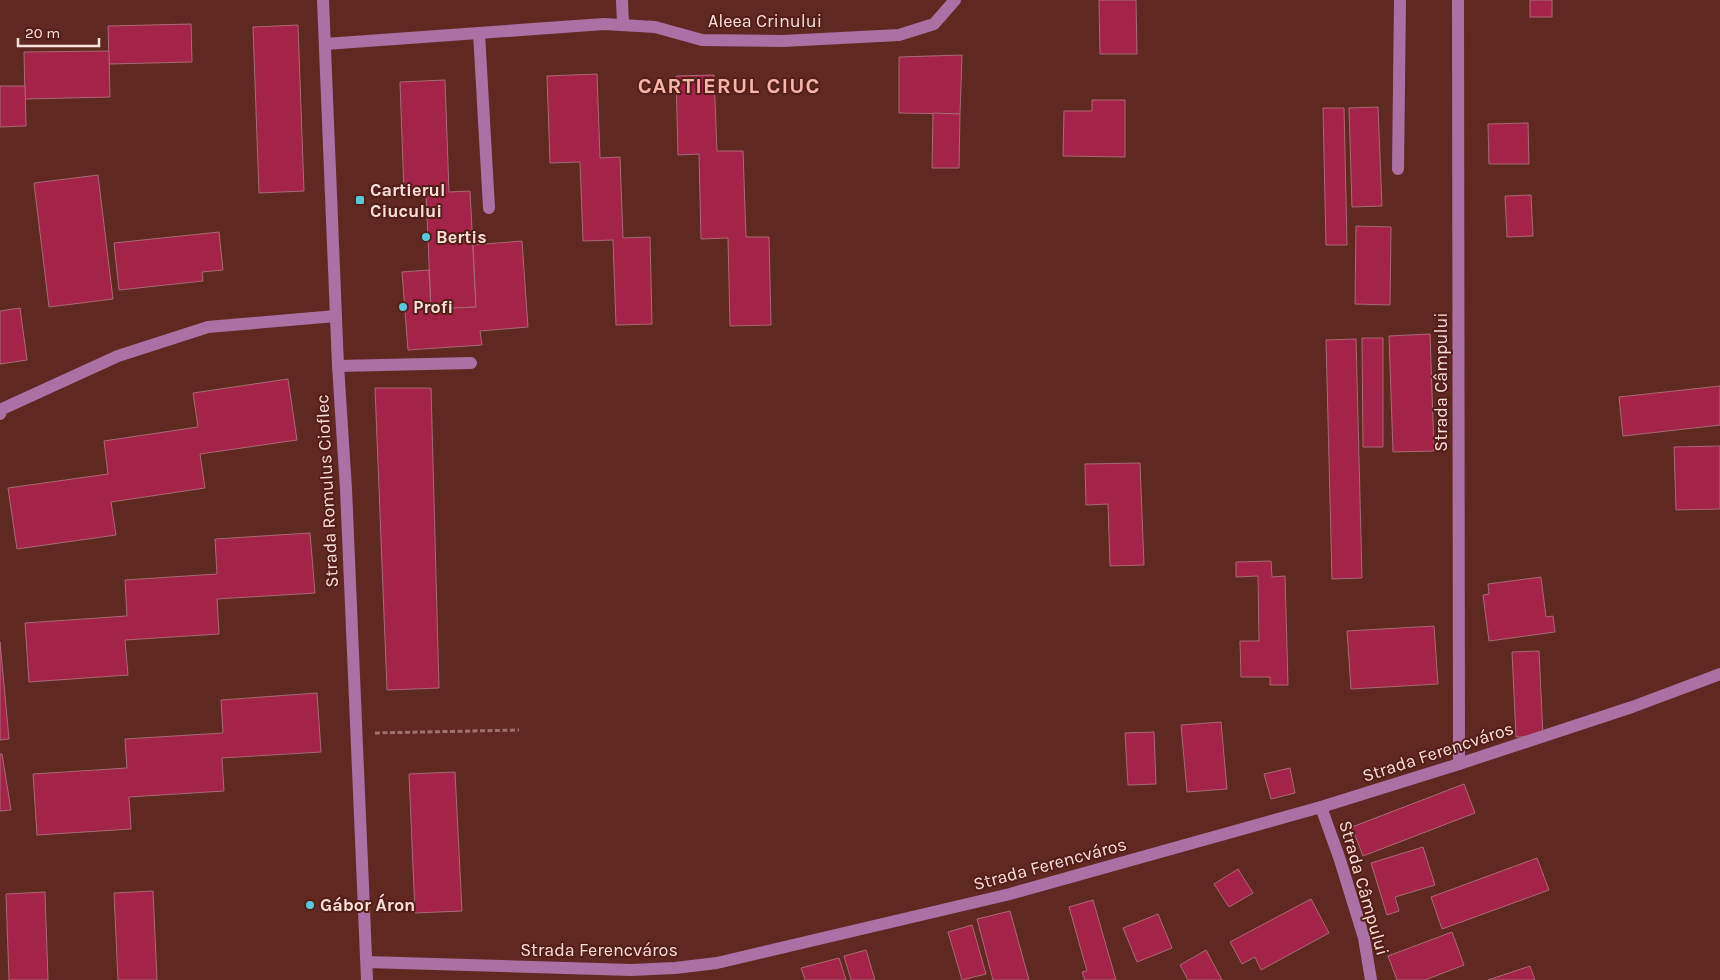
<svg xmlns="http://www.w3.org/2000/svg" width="1720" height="980" font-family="Karla,sans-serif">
<rect width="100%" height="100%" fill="#5f2921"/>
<g fill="#a42348" stroke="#a96a74">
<polygon points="1099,0 1136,0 1137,54 1100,54"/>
<rect x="1530" y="0" width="22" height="17"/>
<polygon points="191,24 192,62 109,64 108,26"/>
<polygon points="298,25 304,191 259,193 253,27"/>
<polygon points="109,51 110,97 25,99 24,52"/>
<polygon points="962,55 960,114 899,113 899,57"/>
<polygon points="597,74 600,158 620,157 623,238 650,237 652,324 616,325 613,240 583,241 580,162 550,163 547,76"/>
<polygon points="714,75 717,151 743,151 746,237 769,237 771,325 730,326 728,238 701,239 699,154 678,155 676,76"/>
<polygon points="445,80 449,192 470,191 476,307 431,309 426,193 404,194 400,82"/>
<polygon points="0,86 25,86 26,126 0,127"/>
<polygon points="1092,100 1125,100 1125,157 1063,156 1064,111 1092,111"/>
<polygon points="1378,107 1382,206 1352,207 1349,108"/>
<polygon points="1323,108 1344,108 1347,245 1326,245"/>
<polygon points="933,113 960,114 959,168 932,168"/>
<polygon points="1528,123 1529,164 1489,164 1488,124"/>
<polygon points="98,175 113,299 49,307 34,183"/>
<polygon points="1531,195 1533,236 1507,237 1505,196"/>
<polygon points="1356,226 1391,227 1390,305 1355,304"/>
<polygon points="219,232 223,270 202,272 203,281 119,290 114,243"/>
<polygon points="522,241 528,327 480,331 482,345 408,350 402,272 429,270 431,309 476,307 473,245"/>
<polygon points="20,308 27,360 0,364 0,311"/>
<polygon points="1430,334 1434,451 1393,452 1389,336"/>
<polygon points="1362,338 1383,338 1383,447 1363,447"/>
<polygon points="1356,339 1362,578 1332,579 1326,340"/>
<polygon points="288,379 297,440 200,454 205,488 111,502 116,535 17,549 8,488 108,474 104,441 198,427 193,393"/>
<polygon points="1720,386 1720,425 1623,436 1619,397"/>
<polygon points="375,388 431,388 439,688 387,690"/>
<polygon points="1720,446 1720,509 1676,510 1674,447"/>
<polygon points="1140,463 1144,565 1110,566 1108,504 1086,505 1085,464"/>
<polygon points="310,533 315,593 217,599 219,634 125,640 128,675 29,682 25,623 127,616 125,580 217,574 215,539"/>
<polygon points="1271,561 1272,577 1285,576 1288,685 1270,685 1270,677 1241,677 1240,641 1259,641 1258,576 1236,577 1236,562"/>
<polygon points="1541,577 1546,617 1553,616 1555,632 1489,641 1483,595 1489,594 1488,584"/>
<polygon points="1434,626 1438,684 1351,689 1347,631"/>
<polygon points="0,642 9,739 0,740"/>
<polygon points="1539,651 1543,736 1516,737 1512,652"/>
<polygon points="317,693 321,752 222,758 224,791 129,797 131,829 37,835 33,774 127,768 125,739 223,733 221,700"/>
<polygon points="1221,722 1227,789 1187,792 1181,725"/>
<polygon points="1154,732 1156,784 1128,785 1125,733"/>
<polygon points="0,754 2,754 11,810 0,811"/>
<polygon points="1290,768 1295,793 1271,799 1264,774"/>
<polygon points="455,772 462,911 415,913 409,774"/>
<polygon points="1464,784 1475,813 1363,856 1352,827"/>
<polygon points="1423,847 1435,885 1395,897 1399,911 1387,915 1371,863"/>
<polygon points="1537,858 1549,890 1442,929 1431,897"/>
<polygon points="1238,869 1253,893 1229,907 1214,884"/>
<polygon points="153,891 157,980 118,980 114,893"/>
<polygon points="45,892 48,980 9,980 6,894"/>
<polygon points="1311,899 1329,933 1261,970 1255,957 1242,964 1230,942"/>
<polygon points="1093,900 1116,980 1085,980 1082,972 1087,971 1069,907"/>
<polygon points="1010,911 1029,980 993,980 977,919"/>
<polygon points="1158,914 1172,948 1137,962 1123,928"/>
<polygon points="972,925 986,974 962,980 948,932"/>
<polygon points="1452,932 1464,965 1425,980 1397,980 1388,956"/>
<polygon points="866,950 875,980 851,980 844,956"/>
<polygon points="1206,950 1222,980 1188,980 1180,965"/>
<polygon points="839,958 846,980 805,980 801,968"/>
<polygon points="1530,966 1535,980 1488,980"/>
</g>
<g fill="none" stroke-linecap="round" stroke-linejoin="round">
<polyline stroke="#9e726b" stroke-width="3" stroke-dasharray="5 2.5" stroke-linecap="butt" points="375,733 519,730"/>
<g stroke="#ab71a5" stroke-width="12">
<polyline points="323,0 338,366 346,489 367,980"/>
<polyline points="622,0 623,25"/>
<polyline points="1458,0 1459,764"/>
<polyline points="479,33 489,208"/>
<polyline points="325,44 604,24 655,27 702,40 783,41 899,35 934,24 955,0"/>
<polyline points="1398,169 1400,0"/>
<polyline points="338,366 471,363"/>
<polyline points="0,414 2,409 118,356 208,327 336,316"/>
<polyline points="1321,807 1340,860 1364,938 1371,980"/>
<polyline points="367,962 631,970 675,968 717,963 1010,894 1321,807 1459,764 1632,707 1720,674"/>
</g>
</g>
<g fill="#54cadd" stroke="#531e17" stroke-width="2">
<rect x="355" y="195" width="10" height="10" rx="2.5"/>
<circle cx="426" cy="237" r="5"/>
<circle cx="403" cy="307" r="5"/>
<circle cx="310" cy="905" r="5"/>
</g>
<g text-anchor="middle" stroke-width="4" stroke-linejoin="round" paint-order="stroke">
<g font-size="18" fill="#fee1dc" stroke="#531e17">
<text x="765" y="27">Aleea Crinului</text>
<text transform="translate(1441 382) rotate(-90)" y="6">Strada Câmpului</text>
<text transform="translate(327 491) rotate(-93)" y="6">Strada Romulus Cioflec</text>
<text transform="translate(1438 752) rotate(-18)" y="6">Strada Ferencváros</text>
<text transform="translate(1050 864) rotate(-15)" y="6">Strada Ferencváros</text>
<text transform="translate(1364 888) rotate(74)" y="6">Strada Câmpului</text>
<text x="599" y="956">Strada Ferencváros</text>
</g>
<g font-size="18" font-weight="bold" fill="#fee1dc" stroke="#531e17" text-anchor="start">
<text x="370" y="196">Cartierul<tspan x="370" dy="21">Ciucului</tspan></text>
<text x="436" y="243">Bertis</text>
<text x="413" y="313">Profi</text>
<text x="320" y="911">Gábor Áron</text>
</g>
<g font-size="22" font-weight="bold" letter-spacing="1" fill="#f8b4a9" stroke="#531e17">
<text x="729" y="93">CARTIERUL CIUC</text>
</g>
</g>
<path d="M18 38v8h81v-8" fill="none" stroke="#fee1dc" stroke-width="2.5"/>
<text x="25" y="38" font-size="15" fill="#fee1dc" stroke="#531e17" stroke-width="4" paint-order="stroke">20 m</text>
</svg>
